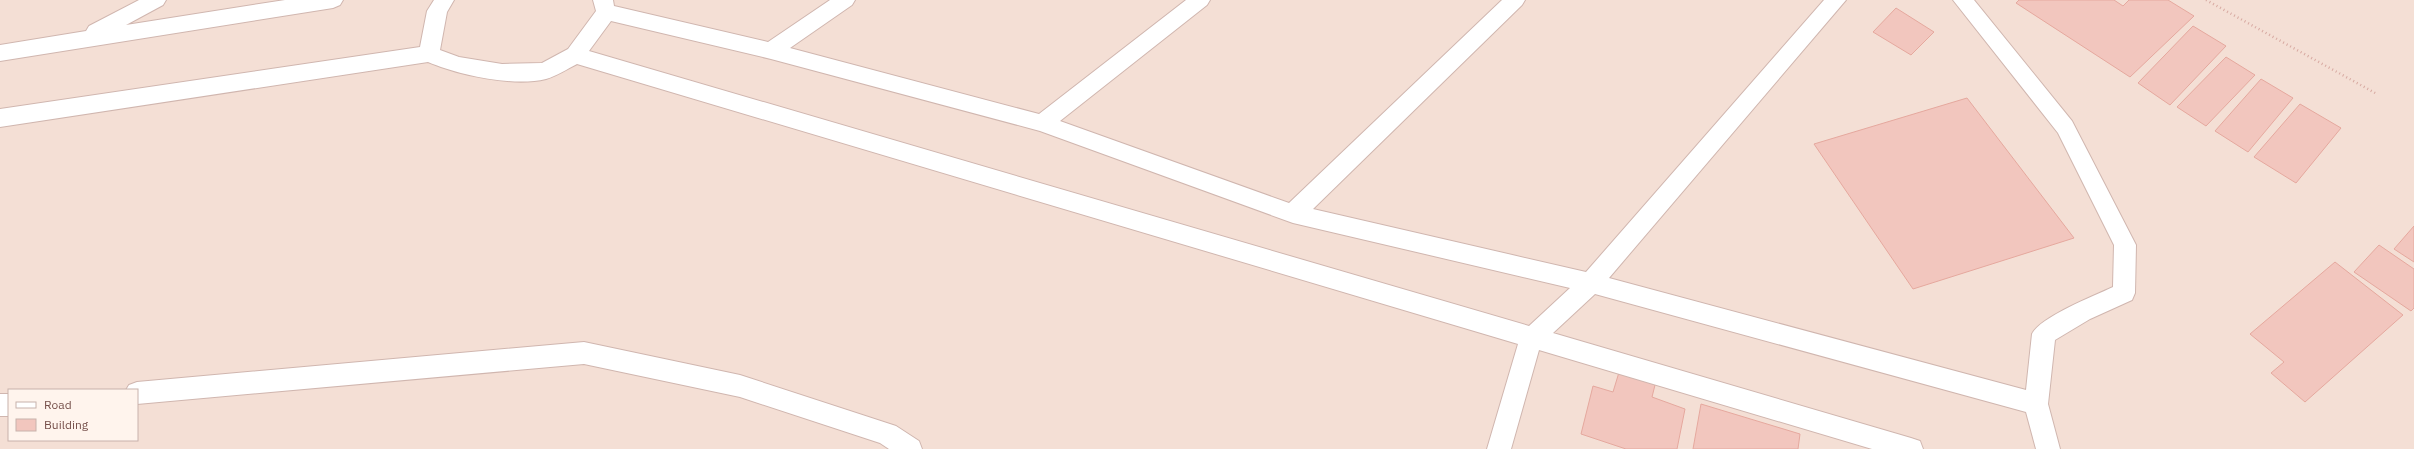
<svg xmlns="http://www.w3.org/2000/svg" width="2414" height="449" font-family="'IBM Plex Sans',sans-serif">
<rect width="100%" height="100%" fill="#fcefe7"/>
<path fill="#f4dfd5" fill-rule="evenodd" d="M0 0H2414V449H0ZM9 390H137V440H9Z"/>
<g fill="#f2c6be" stroke="#e5a89e">
<polygon points="2019,0 2114,0 2123,6 2129,0 2168,0 2194,16 2130,77 2016,3"/>
<polygon points="1896,8 1934,32 1911,55 1873,32"/>
<polygon points="2193,26 2226,46 2170,105 2138,83"/>
<polygon points="2226,57 2255,75 2206,126 2177,107"/>
<polygon points="2261,79 2293,98 2248,152 2215,131"/>
<polygon points="1967,98 2074,238 1913,289 1814,144"/>
<polygon points="2300,104 2341,128 2296,183 2254,157"/>
<polygon points="2414,226 2414,262 2394,249"/>
<polygon points="2379,245 2414,269 2414,308 2411,311 2354,272"/>
<polygon points="2335,262 2403,315 2305,402 2271,373 2284,362 2250,334"/>
<polygon points="1620,369 1656,381 1652,397 1685,409 1677,449 1626,449 1581,434 1593,386 1613,392"/>
<polygon points="1701,404 1800,434 1798,449 1693,449"/>
</g>
<g fill="none" stroke-linecap="round" stroke-linejoin="round">
<g stroke="#d0b6af" stroke-width="2">
<g id="minor">
<polygon points="139,0 166,0 163,5 126,25 285,0 343,0 340,5 333,8 0,61 0,45 86,31 89,26"/>
<path d="M434 0H454L447 12 440 50 459 57 502 64 542 63 568 49 596 11 593 0H613L614 6 768 42 830 0H855L852 5 790 48 1039 114 1186 0H1210L1207 5 1060 121 1289 203 1502 0H1525L1522 5 1313 209 1586 272 1824 0H1846L1609 278 2026 390 2032 334C2040 317 2094 296 2113 287L2114 245 2058 133 1953 0H1974L2072 121 2136 245 2135 293 2132 300 2090 319 2055 340 2048 404 2060 449H2036L2026 412 1595 294 1553 333 1911 438 1920 441 1923 449H1872L1539 350 1511 449H1487L1518 344 577 64C567 69 557 76 546 79 513 87 459 75 428 62L0 127V109L420 47 427 11ZM611 21 771 59 1040 131 1293 223 1570 288 1529 326 589 51Z"/>
<polygon points="584,342 740,375 896,426 919,441 922,449 889,449 880,443 740,397 584,364 137,404 137,390 126,390 129,385 137,382"/>
<rect x="0" y="394" width="9" height="22"/>
</g>
</g>
<polyline stroke="#d7a9a1" stroke-width="2.5" stroke-dasharray="1 3" stroke-linecap="butt" points="2206,0 2377,94"/>
<use href="#minor" fill="#fff" fill-rule="evenodd"/>
</g>
<rect x="8" y="389" width="130" height="52" fill="#fff4ed" stroke="#c8b2ac"/>
<rect x="16" y="402" width="20" height="6" fill="#ffffff" stroke="#c8b2ac"/>
<text x="44" y="409" font-size="12" fill="#76504b">Road</text>
<rect x="16" y="419" width="20" height="12" fill="#f2c6be" stroke="#c8b2ac"/>
<text x="44" y="429" font-size="12" fill="#76504b">Building</text>
</svg>
